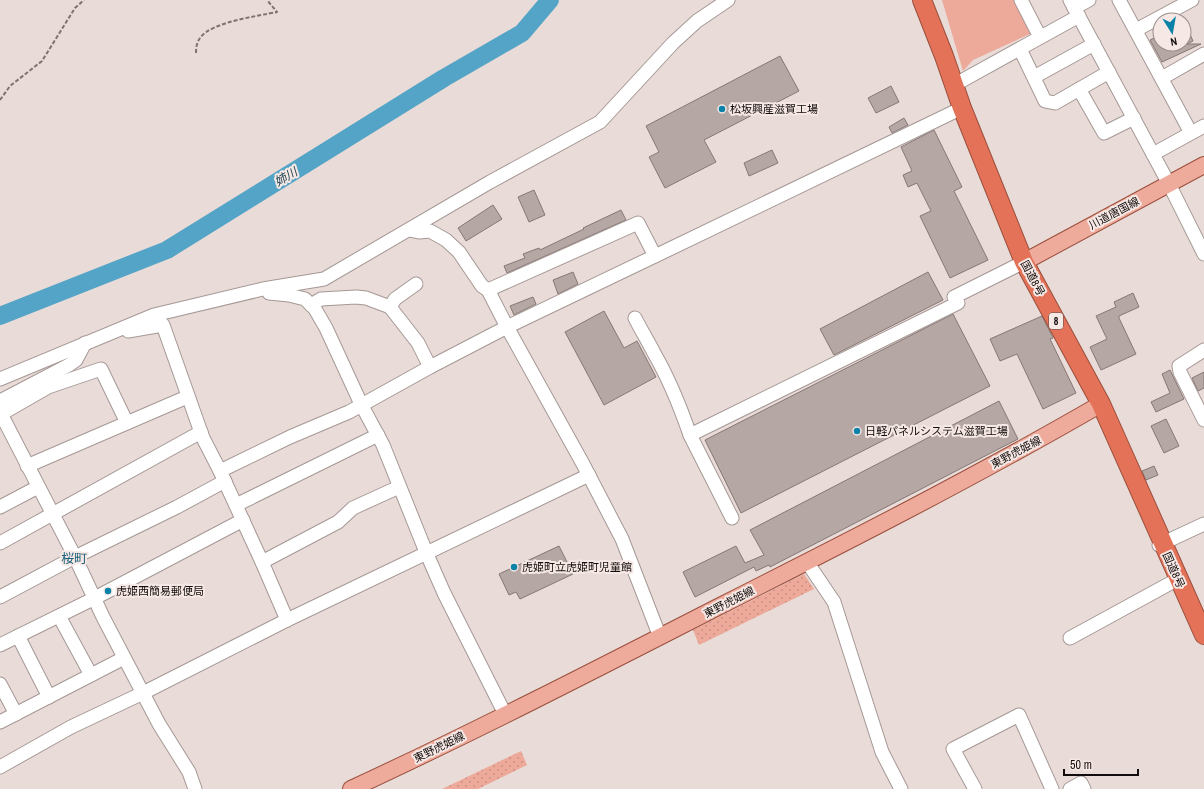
<svg xmlns="http://www.w3.org/2000/svg" width="1204" height="789" font-family="'Archivo Narrow','Noto Sans JP',sans-serif">
<defs>
<pattern id="grass-dots" width="8" height="8" patternUnits="userSpaceOnUse"><rect width="8" height="8" fill="#eda999"/><path d="M2 2h.1M6 6h.1" fill="none" stroke="#ca9083" stroke-width="1.8" stroke-linecap="round"/></pattern>
</defs>
<rect width="100%" height="100%" fill="#e9dbd7"/>
<g fill="url(#grass-dots)">
<polygon points="804,574 814,589 699,645 693,630"/>
<polygon points="521,751 527,765 478,789 442,789"/>
</g>
<polygon fill="#eda999" points="942,0 1017,0 1032,33 973,60 963,71"/>
<g fill="none" stroke-linecap="round" stroke-linejoin="round">
<polyline stroke="#53a4c6" stroke-width="18" points="0,316 167,250 444,78 522,33 550,0"/>
</g>
<g fill="#b5a7a4" stroke="#857875">
<polygon points="1184,21 1193,41 1187,44 1201,44 1162,62 1150,40 1160,35 1160,44 1184,44"/>
<polygon points="780,56 799,91 704,140 716,162 665,188 649,157 659,152 646,126"/>
<polygon points="891,86 899,102 876,113 868,98"/>
<polygon points="904,118 908,125 892,133 889,127"/>
<polygon points="934,130 962,187 954,191 988,260 950,278 920,216 931,211 917,183 908,187 903,175 912,171 901,147"/>
<polygon points="772,150 778,163 749,176 744,163"/>
<polygon points="534,190 545,215 529,222 518,197"/>
<polygon points="493,205 502,219 466,241 458,228"/>
<polygon points="621,210 626,220 507,273 504,266 525,258 523,254 539,248 540,250 584,229 583,228"/>
<polygon points="573,272 578,284 558,294 553,280"/>
<polygon points="928,272 943,300 834,355 820,329"/>
<polygon points="1133,293 1139,307 1119,316 1119,318 1136,354 1101,370 1090,347 1107,339 1096,316 1116,307 1114,302"/>
<polygon points="533,297 536,304 514,315 510,306"/>
<polygon points="604,311 624,348 637,341 656,377 604,405 565,332"/>
<polygon points="953,314 990,386 741,513 705,440"/>
<polygon points="1042,316 1053,338 1050,339 1076,393 1043,409 1017,354 1000,361 990,339"/>
<polygon points="1170,370 1184,399 1156,412 1151,402 1170,393 1162,374"/>
<polygon points="1204,372 1204,388 1198,391 1192,378"/>
<polygon points="999,401 1018,439 770,567 769,565 756,571 754,567 695,597 683,572 736,546 745,563 764,555 750,530"/>
<polygon points="1166,419 1179,446 1164,453 1151,426"/>
<polygon points="1154,466 1158,475 1146,480 1142,471"/>
<polygon points="559,546 573,574 520,599 516,592 509,595 499,574"/>
</g>
<g fill="none" stroke-linecap="round" stroke-linejoin="round">
<g stroke="#a59895" stroke-width="15">
<g id="minor">
<polyline points="1021,0 1040,37"/>
<polyline points="1070,0 1169,184 1204,254"/>
<polyline points="1119,0 1191,133"/>
<polyline points="1074,8 1089,0"/>
<polyline points="1136,30 1192,0"/>
<polyline points="1020,49 1045,101 1055,103 1109,72"/>
<polyline points="1034,77 1094,44"/>
<polyline points="1162,78 1204,54"/>
<polyline points="954,85 1079,16"/>
<polyline points="1079,89 1104,133 1134,118"/>
<polyline points="1153,154 1204,126"/>
<polyline points="409,230 419,232 430,231 446,240 459,252 482,286 488,290 638,223 655,256 962,108"/>
<polyline points="416,284 395,299 390,307 418,343 430,367"/>
<polyline points="488,290 507,327 655,256"/>
<polyline points="269,293 289,295 305,299 315,309 326,328 361,404 383,445 426,552 444,593 505,714"/>
<polyline points="311,305 321,299 356,297 366,298 390,307"/>
<path d="M635 318C641 330 648 341 654 353 669 379 680 406 690 435"/>
<polyline points="128,331 163,325 203,438 220,471"/>
<polyline points="1204,350 1179,366 1180,372 1204,420"/>
<polyline points="0,379 154,315 263,289 324,279 490,182 600,122 673,43 697,21 728,0"/>
<polyline points="0,404 0,401 69,365 76,360 85,343"/>
<polyline points="0,412 75,557 103,617 159,724 189,772 195,789"/>
<polyline points="1,414 48,387 101,369 127,423"/>
<polyline points="27,466 187,397"/>
<polyline points="236,505 378,435"/>
<polyline points="0,507 38,487"/>
<polyline points="732,518 690,435 958,303 954,297 1024,262"/>
<polyline points="0,543 201,432"/>
<polyline points="1159,545 1204,524"/>
<polyline points="262,562 338,522 353,508 399,487"/>
<polyline points="807,562 834,602 882,752 901,789"/>
<polyline points="0,597 75,557 177,507 225,481"/>
<polyline points="59,616 91,675"/>
<polyline points="287,620 262,562 220,471 290,437 349,412 430,367 507,327 583,464 622,539 660,637"/>
<polyline points="18,636 49,697"/>
<polyline points="1070,638 1178,579"/>
<polyline points="0,645 93,599 243,520"/>
<polyline points="0,684 16,714"/>
<polyline points="0,722 124,658"/>
<polyline points="0,767 71,727 143,693 287,620 589,475"/>
<polyline points="975,789 953,749 1019,715 1052,789"/>
<polyline points="1070,789 1081,783 1084,789"/>
</g>
</g>
<g stroke="#9a4f3d" stroke-width="18">
<g id="major">
<polyline points="1024,262 1204,165"/>
<path d="M351 789C474 732 595 670 716 608 845 543 975 477 1101 404"/>
</g>
</g>
<g stroke="#9a4f3d" stroke-width="20">
<polyline id="highway" points="922,0 944,56 962,108 1024,262 1101,404 1204,635"/>
</g>
<g stroke="#7d7371" stroke-width="2" stroke-dasharray="4 2" stroke-linecap="butt">
<path d="M196 53C196 47 197 42 200 38 211 22 258 16 277 12L267 0"/>
<polyline points="0,100 10,86 42,61 75,8 84,0"/>
</g>
<use href="#minor" stroke="#fff" stroke-width="13"/>
<use href="#major" stroke="#eeaa9b" stroke-width="16"/>
<use href="#highway" stroke="#e37258" stroke-width="18"/>
</g>
<g fill="#0b82a8" stroke="#f6e8e4" stroke-width="1.5">
<circle cx="722" cy="109" r="4"/>
<circle cx="857" cy="431" r="4"/>
<circle cx="514" cy="567" r="4"/>
<circle cx="108" cy="591" r="4"/>
</g>
<g text-anchor="middle" stroke-width="4" stroke-linejoin="round" paint-order="stroke">
<rect fill="#f6e8e4" stroke="#564f4d" stroke-width="1" x="1049" y="313" width="14" height="16" rx="3"/>
<g font-size="10" font-weight="bold" fill="#120d0c">
<text x="1056" y="325">8</text>
</g>
<g font-size="11" fill="#120d0c" stroke="#f6e8e4" text-anchor="start">
<text x="730" y="113">松坂興産滋賀工場</text>
<text x="865" y="435">日軽パネルシステム滋賀工場</text>
<text x="522" y="571">虎姫町立虎姫町児童館</text>
<text x="116" y="595">虎姫西簡易郵便局</text>
</g>
<g font-size="11" fill="#120d0c" stroke="#f6e8e4">
<text transform="translate(1114 213) rotate(-28)" y="4">川道唐国線</text>
<text transform="translate(1033 278) rotate(62)" y="4">国道8号</text>
<text transform="translate(1016 452) rotate(-28)" y="4">東野虎姫線</text>
<text transform="translate(1174 570) rotate(66)" y="4">国道8号</text>
<text transform="translate(729 602) rotate(-27)" y="4">東野虎姫線</text>
<text transform="translate(439 747) rotate(-26)" y="4">東野虎姫線</text>
</g>
<g font-size="12" font-style="italic" fill="#204454" stroke="#f6e8e4">
<text transform="translate(286 177) rotate(-31)" y="4">姉川</text>
</g>
<g font-size="13" fill="#175f7a" stroke="#f6e8e4">
<text x="74" y="563">桜町</text>
</g>
</g>
<g transform="translate(1172 32) rotate(169)"><circle r="19" fill="#f6e8e4" stroke="#9b908e"/>
<path d="M0-3L7 15L0 10L-7 15Z" fill="#0b82a8"/>
<text y="-6" font-size="11" font-weight="bold" text-anchor="middle" fill="#120d0c">N</text>
</g>
<path d="M1064 769v6h74v-6" fill="none" stroke="#120d0c" stroke-width="2"/>
<text x="1070" y="769" font-size="12" fill="#120d0c" stroke="#f6e8e4" stroke-width="3" paint-order="stroke">50 m</text>
</svg>
